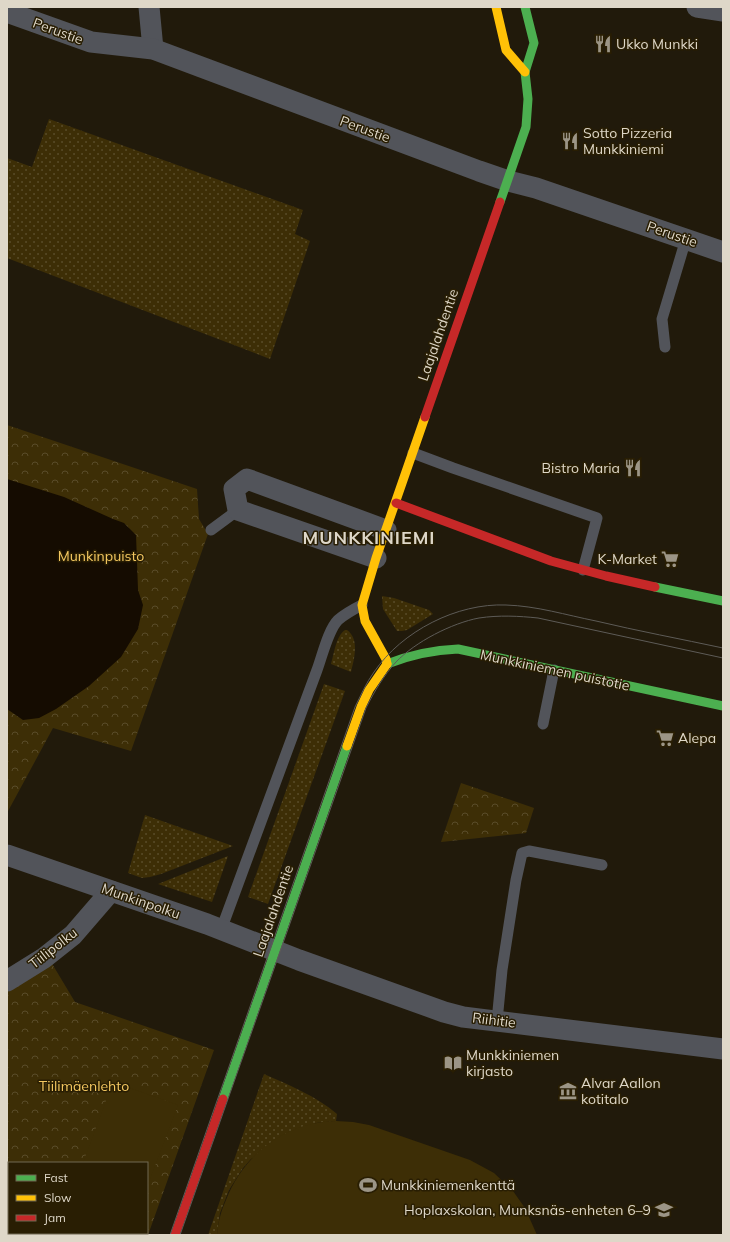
<svg xmlns="http://www.w3.org/2000/svg" width="730" height="1242" font-family="Mulish,sans-serif">
<defs>
<pattern id="grass-dots" width="8" height="8" patternUnits="userSpaceOnUse"><rect width="8" height="8" fill="#3d2e06"/><path d="M2 2h.1M6 6h.1" fill="none" stroke="#594c29" stroke-width="1.8" stroke-linecap="round"/></pattern>
<pattern id="forest-crowns" width="20" height="18" patternUnits="userSpaceOnUse"><rect width="20" height="18" fill="#3d2e06"/><path d="M2 6a3 3 0 1 1 6 0M12 15a3 3 0 1 1 6 0" fill="none" stroke="#594c29"/></pattern>
</defs>
<rect width="100%" height="100%" fill="#211a0b"/>
<g fill="url(#grass-dots)">
<polygon points="49,119 303,210 295,234 310,241 270,359 7,258 7,158 32,167"/>
<polygon points="382,596 394,598 429,610 433,614 407,630 402,631 397,631 383,609"/>
<path d="M345 630H347C360 639 354 660 351 672L331 664C334 654 336 636 345 630Z"/>
<polygon points="324,684 345,691 268,904 248,897"/>
<polygon points="145,815 233,846 161,874 150,877 142,878 128,873"/>
<polygon points="228,856 212,902 158,884"/>
<path d="M264 1074C289 1085 316 1096 337 1114L336 1121 316 1123 251 1159 243 1168 229 1190 220 1213 217 1235H208Z"/>
</g>
<g fill="url(#forest-crowns)" fill-rule="evenodd">
<polygon points="7,425 197,489 199,519 208,534 131,751 53,728 7,813"/>
<polygon points="461,783 534,808 526,833 441,842"/>
<path d="M51 962 75 1002 214 1050 148 1235H7V991ZM9 1163H147V1233H9Z"/>
</g>
<g fill="#3d2e06">
<polygon points="113,1082 178,1105 147,1187 147,1163 83,1163"/>
<path d="M336 1121 353 1122 369 1125 470 1160 494 1173 513 1191 525 1208 537 1235H217C218 1222 221 1211 226 1200 244 1154 286 1122 336 1121Z"/>
</g>
<polygon fill="#150c01" points="7,479 64,497 113,519 124,523 136,535 138,590 143,605 138,629 121,657 89,686 56,709 39,718 23,720 7,709"/>
<g fill="none" stroke-linecap="round" stroke-linejoin="round">
<g stroke="#52545a" stroke-width="11">
<polyline points="665,347 662,319 686,239"/>
<polyline points="413,453 453,468 597,518 583,570"/>
<polyline points="211,530 238,510"/>
<polyline points="543,724 554,670"/>
<path d="M221 930 317 670C322 657 328 630 338 620 345 614 354 609 362 605"/>
<polyline points="497,1021 502,970 516,880 522,853 529,851 602,865"/>
</g>
<g stroke="#52545a" stroke-width="21">
<polyline points="149,7 153,49"/>
<polyline points="697,7 723,11"/>
<polyline points="7,12 91,42 153,49 479,171 508,181 536,188 723,252"/>
<polyline points="376,558 238,510 234,489 247,479 386,530"/>
<polyline points="7,855 207,924 299,960 444,1012 463,1017 723,1049"/>
<polyline points="7,981 44,958 73,935 111,891"/>
</g>
<g stroke="#4caf50" stroke-width="9">
<polyline points="500,202 526,127 528,99 525,72 534,43 525,7"/>
<polyline points="655,587 723,601"/>
<path d="M387 664C410 655 433 650 458 649L723 706"/>
<polyline points="223,1099 347,746"/>
</g>
<g stroke="#ffc107" stroke-width="9">
<polyline points="496,7 506,50 525,72"/>
<polyline points="387,664 386,659 365,621 362,605 376,558 425,417"/>
<polyline points="347,746 361,707 369,690 387,664"/>
</g>
<g stroke="#c62828" stroke-width="9">
<polyline points="425,417 500,202"/>
<polyline points="396,503 551,561 606,576 655,587"/>
<polyline points="175,1235 223,1099"/>
</g>
<g stroke="#5d5b57" stroke-width="1">
<path d="M170 1235 355 707C361 695 366 683 374 672 402 631 457 603 506 605 537 606 566 615 596 621 638 631 681 639 723 648"/>
<path d="M180 1235 366 708C374 692 384 675 396 662 415 642 452 623 479 618 499 615 519 616 538 618L723 658"/>
</g>
</g>
<defs>
<g id="restaurant-bare" transform="scale(1.38)"><path d="M-5-6h1v4h1v-4h1v4h1v-4h1v5L-1.5 .5V6h-2V.5L-5-1ZM5-6V6H3V1.5H1.5Q1.5-4 5-6Z" fill="#9c9586" stroke="#291e03" stroke-width="2.5" paint-order="stroke"/></g>
<g id="supermarket-bare" transform="scale(1.38)"><path d="M-6-5.5h2.5l.6 2H6L4.5 2H-2.5L-4.4-4H-6ZM-1.5 3.2a1.3 1.3 0 1 0 .1 0ZM3 3.2a1.3 1.3 0 1 0 .1 0Z" fill="#9c9586" stroke="#291e03" stroke-width="2.5" paint-order="stroke"/></g>
<g id="library-bare" transform="scale(1.38)"><path d="M-6-4Q-3-5.5-.7-3.5V5Q-3 3-6 4ZM6-4Q3-5.5 .7-3.5V5Q3 3 6 4Z" fill="#9c9586" stroke="#291e03" stroke-width="2.5" paint-order="stroke"/></g>
<g id="museum-bare" transform="scale(1.38)"><path d="M0-6L6-3V-2H-6V-3ZM-5-1h2V3h-2ZM-1-1h2V3h-2ZM3-1h2V3H3ZM-6 4H6V6H-6Z" fill="#9c9586" stroke="#291e03" stroke-width="2.5" paint-order="stroke"/></g>
<g id="stadium-bare" transform="scale(1.38)"><path d="M0-5a6.5 5 0 1 0 0 10a6.5 5 0 1 0 0-10ZM-3.5-1.8h7v3.6h-7Z" fill="#9c9586" stroke="#291e03" stroke-width="2.5" paint-order="stroke"/></g>
<g id="school-bare" transform="scale(1.38)"><path d="M0-5L7-2L0 1L-7-2ZM-4 1L0 2.5L4 1V4Q0 6-4 4Z" fill="#9c9586" stroke="#291e03" stroke-width="2.5" paint-order="stroke"/></g>
</defs>
<g fill-rule="evenodd">
<use href="#restaurant-bare" x="603" y="44"/>
<use href="#restaurant-bare" x="570" y="141"/>
<use href="#restaurant-bare" x="633" y="468"/>
<use href="#supermarket-bare" x="670" y="559"/>
<use href="#supermarket-bare" x="665" y="738"/>
<use href="#library-bare" x="453" y="1063"/>
<use href="#museum-bare" x="568" y="1091"/>
<use href="#stadium-bare" x="368" y="1185"/>
<use href="#school-bare" x="664" y="1210"/>
</g>
<g text-anchor="middle" stroke-width="3" stroke-linejoin="round" paint-order="stroke">
<g font-size="14" fill="#ded7c8" stroke="#291e03">
<text transform="translate(58 31) rotate(20)" y="5">Perustie</text>
<text transform="translate(365 129) rotate(20)" y="5">Perustie</text>
<text transform="translate(672 234) rotate(19)" y="5">Perustie</text>
<text transform="translate(438 335) rotate(-71)" y="5">Laajalahdentie</text>
<text transform="translate(555 670) rotate(12)" y="5">Munkkiniemen puistotie</text>
<text transform="translate(141 901) rotate(19)" y="5">Munkinpolku</text>
<text transform="translate(273 911) rotate(-71)" y="5">Laajalahdentie</text>
<text transform="translate(53 948) rotate(-38)" y="5">Tiilipolku</text>
<text transform="translate(494 1020) rotate(7)" y="5">Riihitie</text>
</g>
<g font-size="14" fill="#ded7c8" stroke="#291e03" text-anchor="start">
<text x="616" y="49">Ukko Munkki</text>
<text x="583" y="138">Sotto Pizzeria<tspan x="583" dy="16">Munkkiniemi</tspan></text>
<text x="620" y="473" text-anchor="end">Bistro Maria</text>
<text x="657" y="564" text-anchor="end">K-Market</text>
<text x="678" y="743">Alepa</text>
<text x="466" y="1060">Munkkiniemen<tspan x="466" dy="16">kirjasto</tspan></text>
<text x="581" y="1088">Alvar Aallon<tspan x="581" dy="16">kotitalo</tspan></text>
<text x="381" y="1190">Munkkiniemenkenttä</text>
<text x="651" y="1215" text-anchor="end">Hoplaxskolan, Munksnäs-enheten 6–9</text>
</g>
<g font-size="14" fill="#f4c861" stroke="#291e03">
<text x="101" y="561">Munkinpuisto</text>
<text x="84" y="1091">Tiilimäenlehto</text>
</g>
<g font-size="18" font-weight="bold" letter-spacing="1" fill="#ded7c8" stroke="#291e03">
<text x="369" y="544">MUNKKINIEMI</text>
</g>
</g>
<rect width="730" height="1242" fill="none" stroke="#ded7c8" stroke-width="16"/>
<rect x="8" y="1162" width="140" height="72" fill="#291e03" stroke="#716852"/>
<rect x="16" y="1175" width="20" height="6" fill="#4caf50" stroke="#716852"/>
<text x="44" y="1182" font-size="12" fill="#ded7c8">Fast</text>
<rect x="16" y="1195" width="20" height="6" fill="#ffc107" stroke="#716852"/>
<text x="44" y="1202" font-size="12" fill="#ded7c8">Slow</text>
<rect x="16" y="1215" width="20" height="6" fill="#c62828" stroke="#716852"/>
<text x="44" y="1222" font-size="12" fill="#ded7c8">Jam</text>
</svg>
